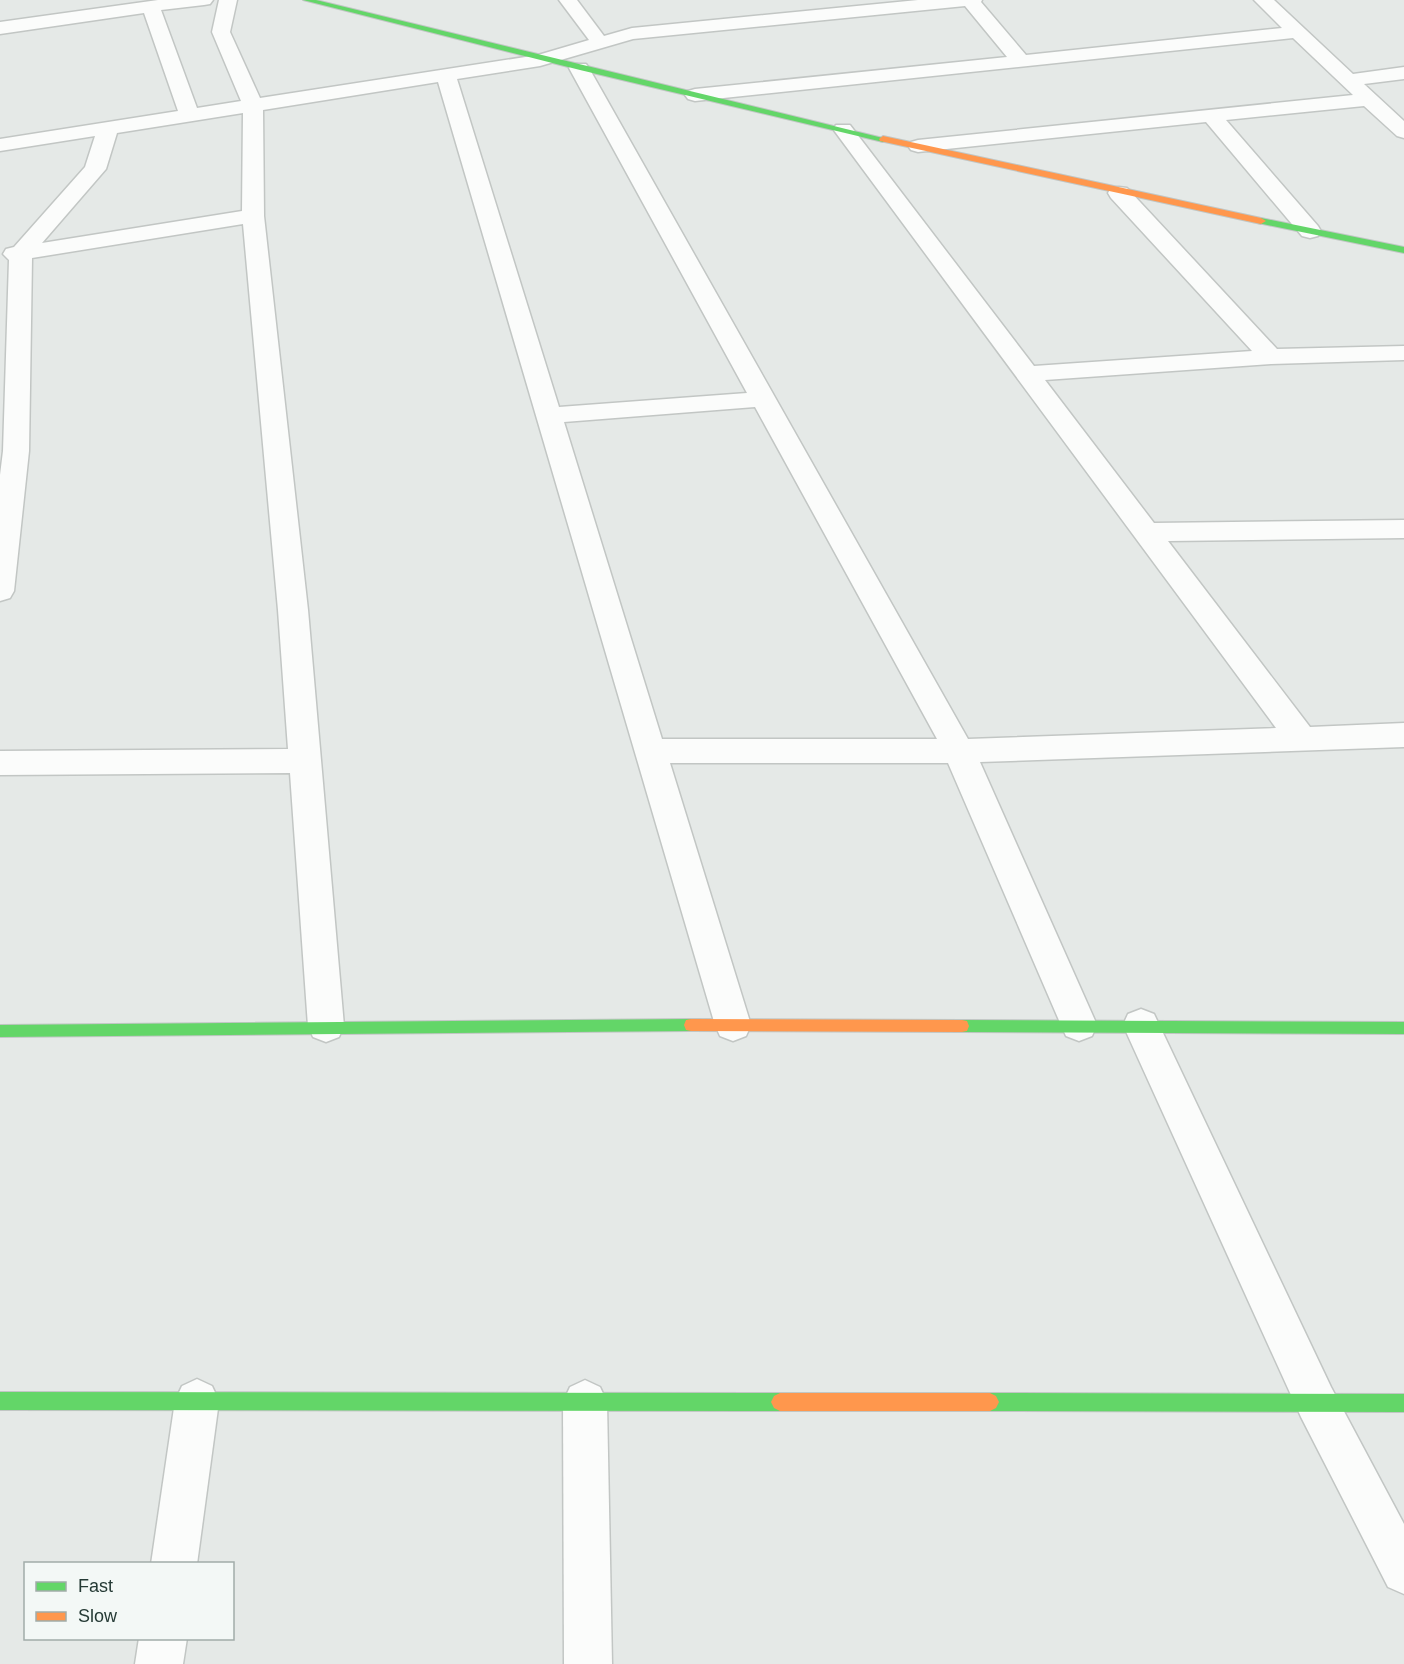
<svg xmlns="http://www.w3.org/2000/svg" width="1404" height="1664" font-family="Helvetica,sans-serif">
<rect width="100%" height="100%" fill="#e5e9e7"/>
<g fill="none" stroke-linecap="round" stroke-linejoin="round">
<g stroke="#c2c6c4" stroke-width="3">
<g id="street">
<path d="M158 0H213L210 4 204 5 161 10 197 108 241 101 212 32 219 0H237L230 32 260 98 538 55 589 40 559 0H577L604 36 632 28 918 0H982L981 2 1026 55 1282 28 1254 0H1274L1353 74 1404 67V79L1364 84 1404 121V138L1397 136 1364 106 1226 120 1318 226 1321 231 1318 236 1310 238 1302 236 1206 122 918 152 911 150 908 146 911 142 918 140 1353 95 1293 38 695 101 688 99 685 95 688 91 695 89 1007 57 965 6 633 39 540 66 457 79 559 407 747 393 569 68 572 64H586L589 68 968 739 1276 728 836 133 833 129 836 125H850L1034 366 1252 351 1111 198 1108 193 1111 188 1119 187 1127 188 1277 349 1404 346V360L1271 364 1045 380 1154 523 1404 520V538L1168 541 1310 727 1404 723V747L980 762 1097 1025 1092 1036 1079 1041 1066 1036 1061 1025 948 763H670L751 1025 746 1036 733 1041 720 1036 715 1025 438 82 263 110 264 216 308 610 344 1026 339 1037 326 1042 313 1037 308 1026 290 773 0 775V751L288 749 278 610 243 224 32 258 29 451 14 591 10 598 0 601V475L3 451 9 260 3 254 6 249 14 247 85 167 95 136 0 151V139L178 111 144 13 0 34V22ZM243 113 242 211 42 243 106 169 117 133ZM755 407 937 739H662L564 422Z"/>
<polygon points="1141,1009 1154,1014 1331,1387 1404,1524 1404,1594 1388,1587 1301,1417 1123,1025 1128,1014"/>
<polygon points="197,1379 212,1386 219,1401 197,1564 151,1564 175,1401 182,1386"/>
<polygon points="585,1380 600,1387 607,1402 612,1664 564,1664 563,1402 570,1387"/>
<polygon points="139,1638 187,1638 183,1664 135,1664"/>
</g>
</g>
<g stroke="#c1c6c4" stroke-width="2">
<g id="fast">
<polygon points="303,0 316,0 887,139 883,142 580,70"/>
<polygon points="1261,218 1404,247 1404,253 1258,223 1258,219"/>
<polygon points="691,1019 696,1020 698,1025 696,1030 691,1031 0,1037 0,1025"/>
<polygon points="962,1020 1404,1022 1404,1034 962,1032 957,1031 955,1026 957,1021"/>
<polygon points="0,1392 780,1393 786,1396 789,1402 786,1408 780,1411 0,1410"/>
<polygon points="990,1393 1404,1394 1404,1412 990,1411 984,1408 981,1402 984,1396"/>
</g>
</g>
<g stroke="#c1c6c4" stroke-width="2">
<g id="slow">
<polygon points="883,136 1261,218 1266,221 1261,224 880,141 879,139"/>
<polygon points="691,1019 962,1020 967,1021 969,1026 967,1031 962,1032 691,1031 686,1030 684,1025 686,1020"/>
<polygon points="780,1393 990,1393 996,1396 999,1402 996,1408 990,1411 780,1411 774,1408 771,1402 774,1396"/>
</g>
</g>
<use href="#street" fill="#fbfcfb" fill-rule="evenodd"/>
<use href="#fast" fill="#63d668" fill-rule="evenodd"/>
<use href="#slow" fill="#ff974d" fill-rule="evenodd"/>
</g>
<rect x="24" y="1562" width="210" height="78" fill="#f3f8f6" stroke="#a1aca9" stroke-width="1.5"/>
<rect x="36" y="1582" width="30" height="9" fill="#63d668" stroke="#a1aca9" stroke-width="1.5"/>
<text x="78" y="1592" font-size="18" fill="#253a35">Fast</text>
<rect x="36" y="1612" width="30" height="9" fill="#ff974d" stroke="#a1aca9" stroke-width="1.5"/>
<text x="78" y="1622" font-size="18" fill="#253a35">Slow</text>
</svg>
